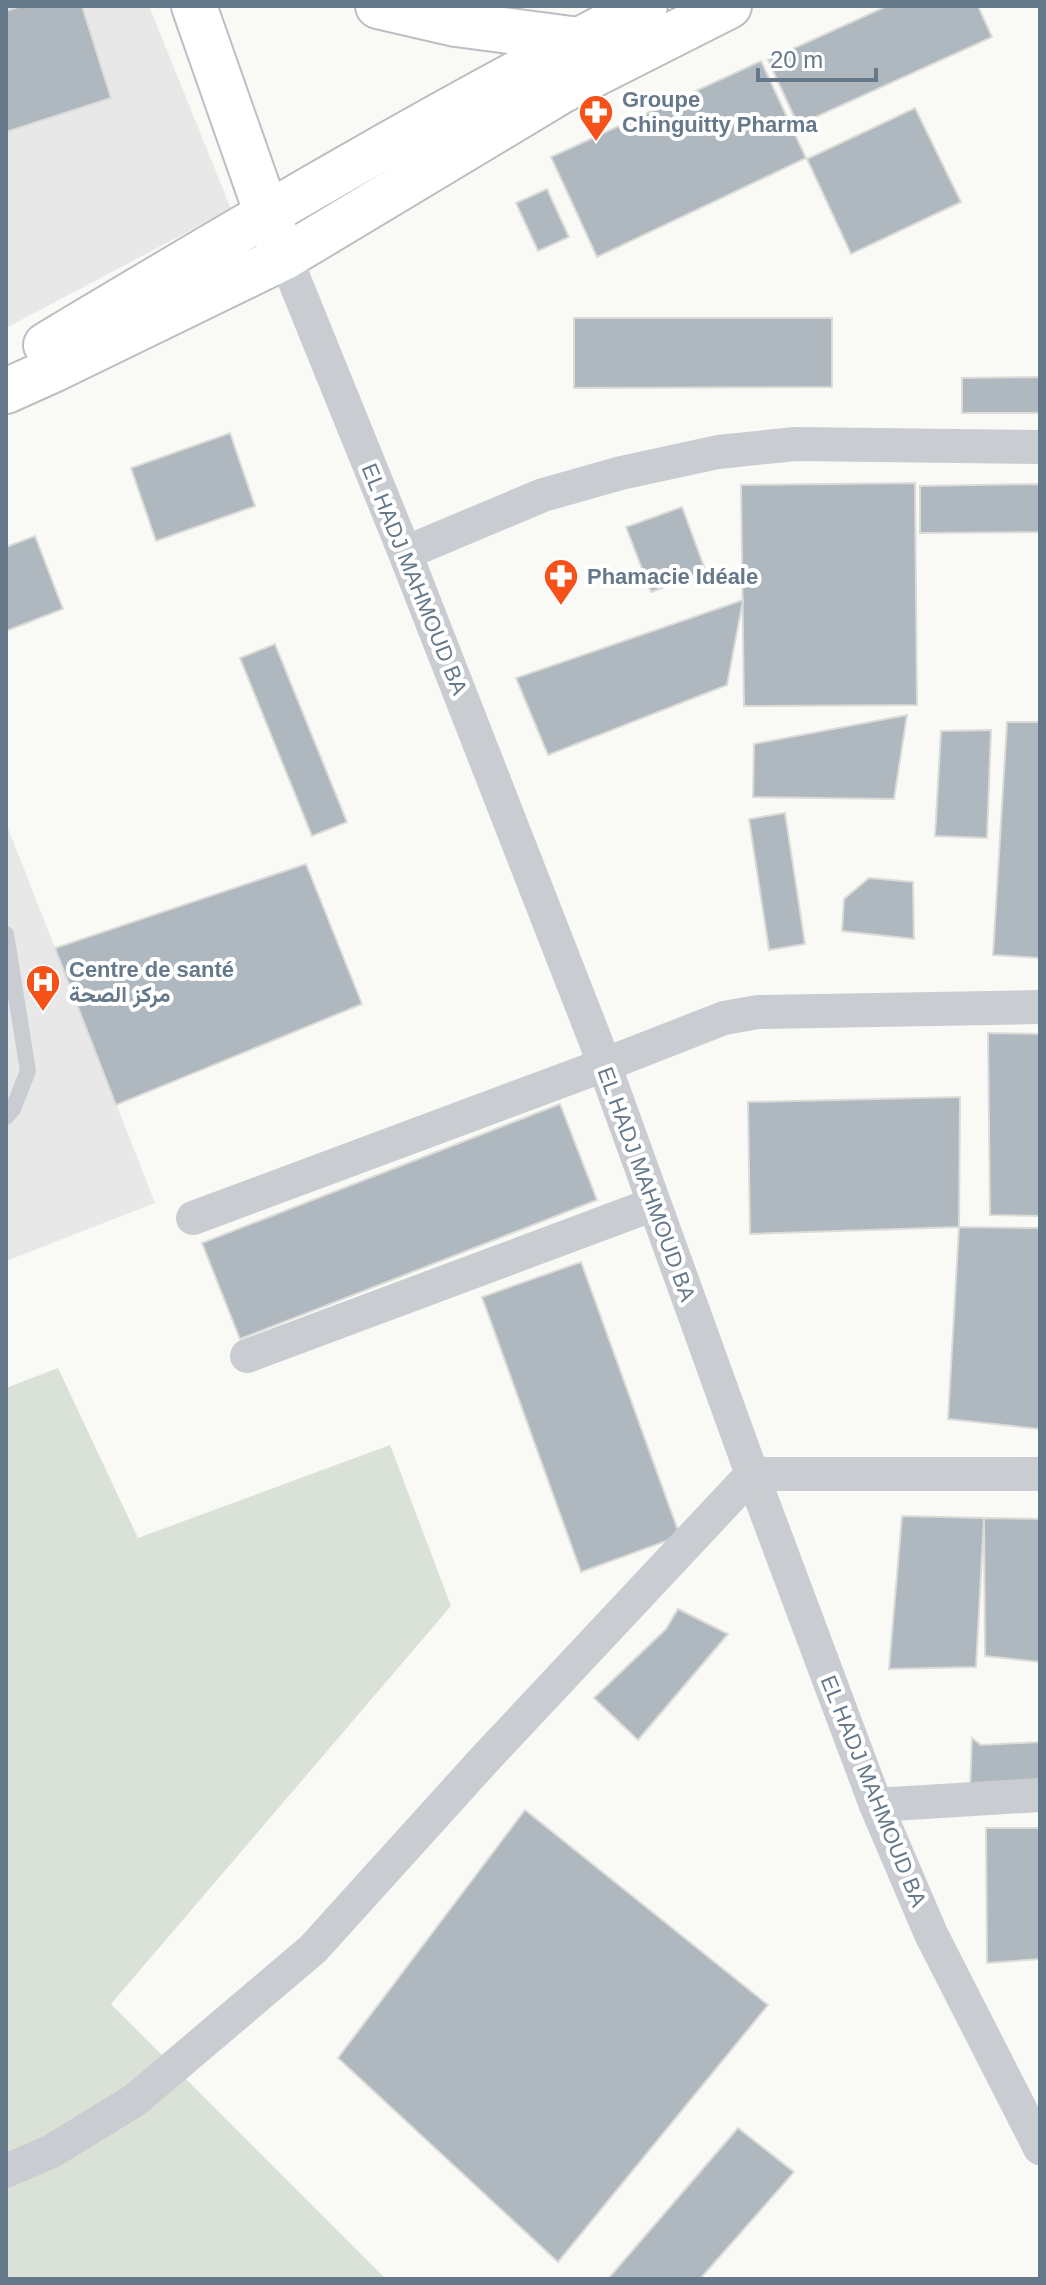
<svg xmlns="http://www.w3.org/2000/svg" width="1046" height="2285" font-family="Helvetica,Vazirmatn,sans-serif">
<rect width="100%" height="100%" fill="#f9f9f6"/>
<g fill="#e7e8e7">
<polygon points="6,6 149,6 231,209 6,328"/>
<polygon points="6,823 155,1203 6,1261"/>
</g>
<polygon fill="#dae2d7" points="58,1368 138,1538 390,1445 451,1606 111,2004 386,2279 6,2279 6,1388"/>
<g fill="#afb8be" stroke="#dbdbd8" stroke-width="2">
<polygon points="21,6 82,6 111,98 6,132 6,11"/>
<polygon points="887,6 978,6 992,37 798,125 768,60"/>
<polygon points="761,61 806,158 597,257 551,157"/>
<polygon points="915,108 961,202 851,254 807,159"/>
<polygon points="547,189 569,237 538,251 516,203"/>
<polygon points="574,318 832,318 832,387 574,388"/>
<polygon points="1040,377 1040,413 962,413 962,378"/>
<polygon points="230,433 255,506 156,541 131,468"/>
<polygon points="915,483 917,705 744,706 741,485"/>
<polygon points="1040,484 1040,532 920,533 920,486"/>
<polygon points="682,507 706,572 651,592 626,527"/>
<polygon points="35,536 63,609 6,631 6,547"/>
<polygon points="743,600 727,685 548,755 516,678"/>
<polygon points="275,644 347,822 312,836 240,658"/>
<polygon points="907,715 894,799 753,797 754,744"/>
<polygon points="1007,722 1040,722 1040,958 993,955"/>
<polygon points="991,730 987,838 935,836 941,731"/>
<polygon points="785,813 805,944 769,950 749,819"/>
<polygon points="306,864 362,1004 116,1105 55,948"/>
<polygon points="869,878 913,882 914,939 842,931 844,899"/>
<polygon points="988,1033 1040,1034 1040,1216 990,1215"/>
<polygon points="960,1097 959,1227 750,1234 748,1102"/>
<polygon points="560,1104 597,1200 240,1339 202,1243"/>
<polygon points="959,1227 1040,1228 1040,1429 948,1419"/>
<polygon points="581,1262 680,1536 581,1572 482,1297"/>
<polygon points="902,1516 984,1518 976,1667 889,1669"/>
<polygon points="984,1518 1040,1519 1040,1662 985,1656"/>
<polygon points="678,1609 728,1634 638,1740 594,1698 666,1629"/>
<polygon points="972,1738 981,1745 1040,1742 1040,1794 970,1790"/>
<polygon points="525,1810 768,2005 558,2262 338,2058"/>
<polygon points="986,1828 1040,1828 1040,1959 987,1963"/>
<polygon points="738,2128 794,2172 700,2279 608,2279"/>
</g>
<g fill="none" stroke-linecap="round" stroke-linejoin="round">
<g stroke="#bbc0c5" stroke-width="48">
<polyline id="secondary" points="194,6 267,214 285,257"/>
</g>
<g stroke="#bbbfc2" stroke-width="48">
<g id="highway">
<polyline points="378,6 456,24 579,40 582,46"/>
<path d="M46 345C243 227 441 110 645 6"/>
<polyline points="6,391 55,369 285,257 563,90 729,6"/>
</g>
</g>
<polyline stroke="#c9cdd1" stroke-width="16" points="6,934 28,1071 13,1109 6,1117"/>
<g stroke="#c9cdd1" stroke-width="34">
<polyline points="285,257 405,553 596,1042 752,1474 876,1805 931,1934 1040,2148"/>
<polyline points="405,553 543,495 621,473 718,452 795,444 1040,447"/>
<polyline points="193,1218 604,1065 724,1018 758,1012 1040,1007"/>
<polyline points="247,1356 654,1204"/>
<polyline points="876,1805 1040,1795"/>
<polyline points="6,2171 52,2151 135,2100 313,1949 484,1760 752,1474 1040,1474"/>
</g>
<use href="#secondary" stroke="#fff" stroke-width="44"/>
<use href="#highway" stroke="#fff" stroke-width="44"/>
</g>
<defs>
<g id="pharmacy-pin" transform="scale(1.8)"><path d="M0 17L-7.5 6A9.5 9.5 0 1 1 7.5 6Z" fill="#f65119" stroke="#fff"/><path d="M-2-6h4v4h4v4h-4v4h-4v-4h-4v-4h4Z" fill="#fff"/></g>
<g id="hospital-pin" transform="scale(1.8)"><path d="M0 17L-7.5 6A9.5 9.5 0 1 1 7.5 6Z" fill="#f65119" stroke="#fff"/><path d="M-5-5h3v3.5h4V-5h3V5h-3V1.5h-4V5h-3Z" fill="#fff"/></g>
</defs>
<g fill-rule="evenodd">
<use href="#pharmacy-pin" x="596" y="112"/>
<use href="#pharmacy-pin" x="561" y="576"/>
<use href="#hospital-pin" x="43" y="982"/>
</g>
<g text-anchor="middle" stroke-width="8" stroke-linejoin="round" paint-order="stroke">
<g font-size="22" font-weight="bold" fill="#65798b" stroke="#fff" text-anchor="start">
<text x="622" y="107">Groupe<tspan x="622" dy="25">Chinguitty Pharma</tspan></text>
<text x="587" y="584">Phamacie Idéale</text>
<text x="69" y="977">Centre de santé<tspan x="69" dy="25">مركز الصحة</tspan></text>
</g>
<g font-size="22" fill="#65798b" stroke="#fff">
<text transform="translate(415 579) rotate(68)" y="8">EL HADJ MAHMOUD BA</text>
<text transform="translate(647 1184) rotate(70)" y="8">EL HADJ MAHMOUD BA</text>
<text transform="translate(874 1791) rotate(68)" y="8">EL HADJ MAHMOUD BA</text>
</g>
</g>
<rect width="1046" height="2285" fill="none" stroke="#65798b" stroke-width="16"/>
<path d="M758 68v12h118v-12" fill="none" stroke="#65798b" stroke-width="4"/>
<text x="770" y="68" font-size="24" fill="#65798b" stroke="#ffffff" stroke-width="6" paint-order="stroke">20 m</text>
</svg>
